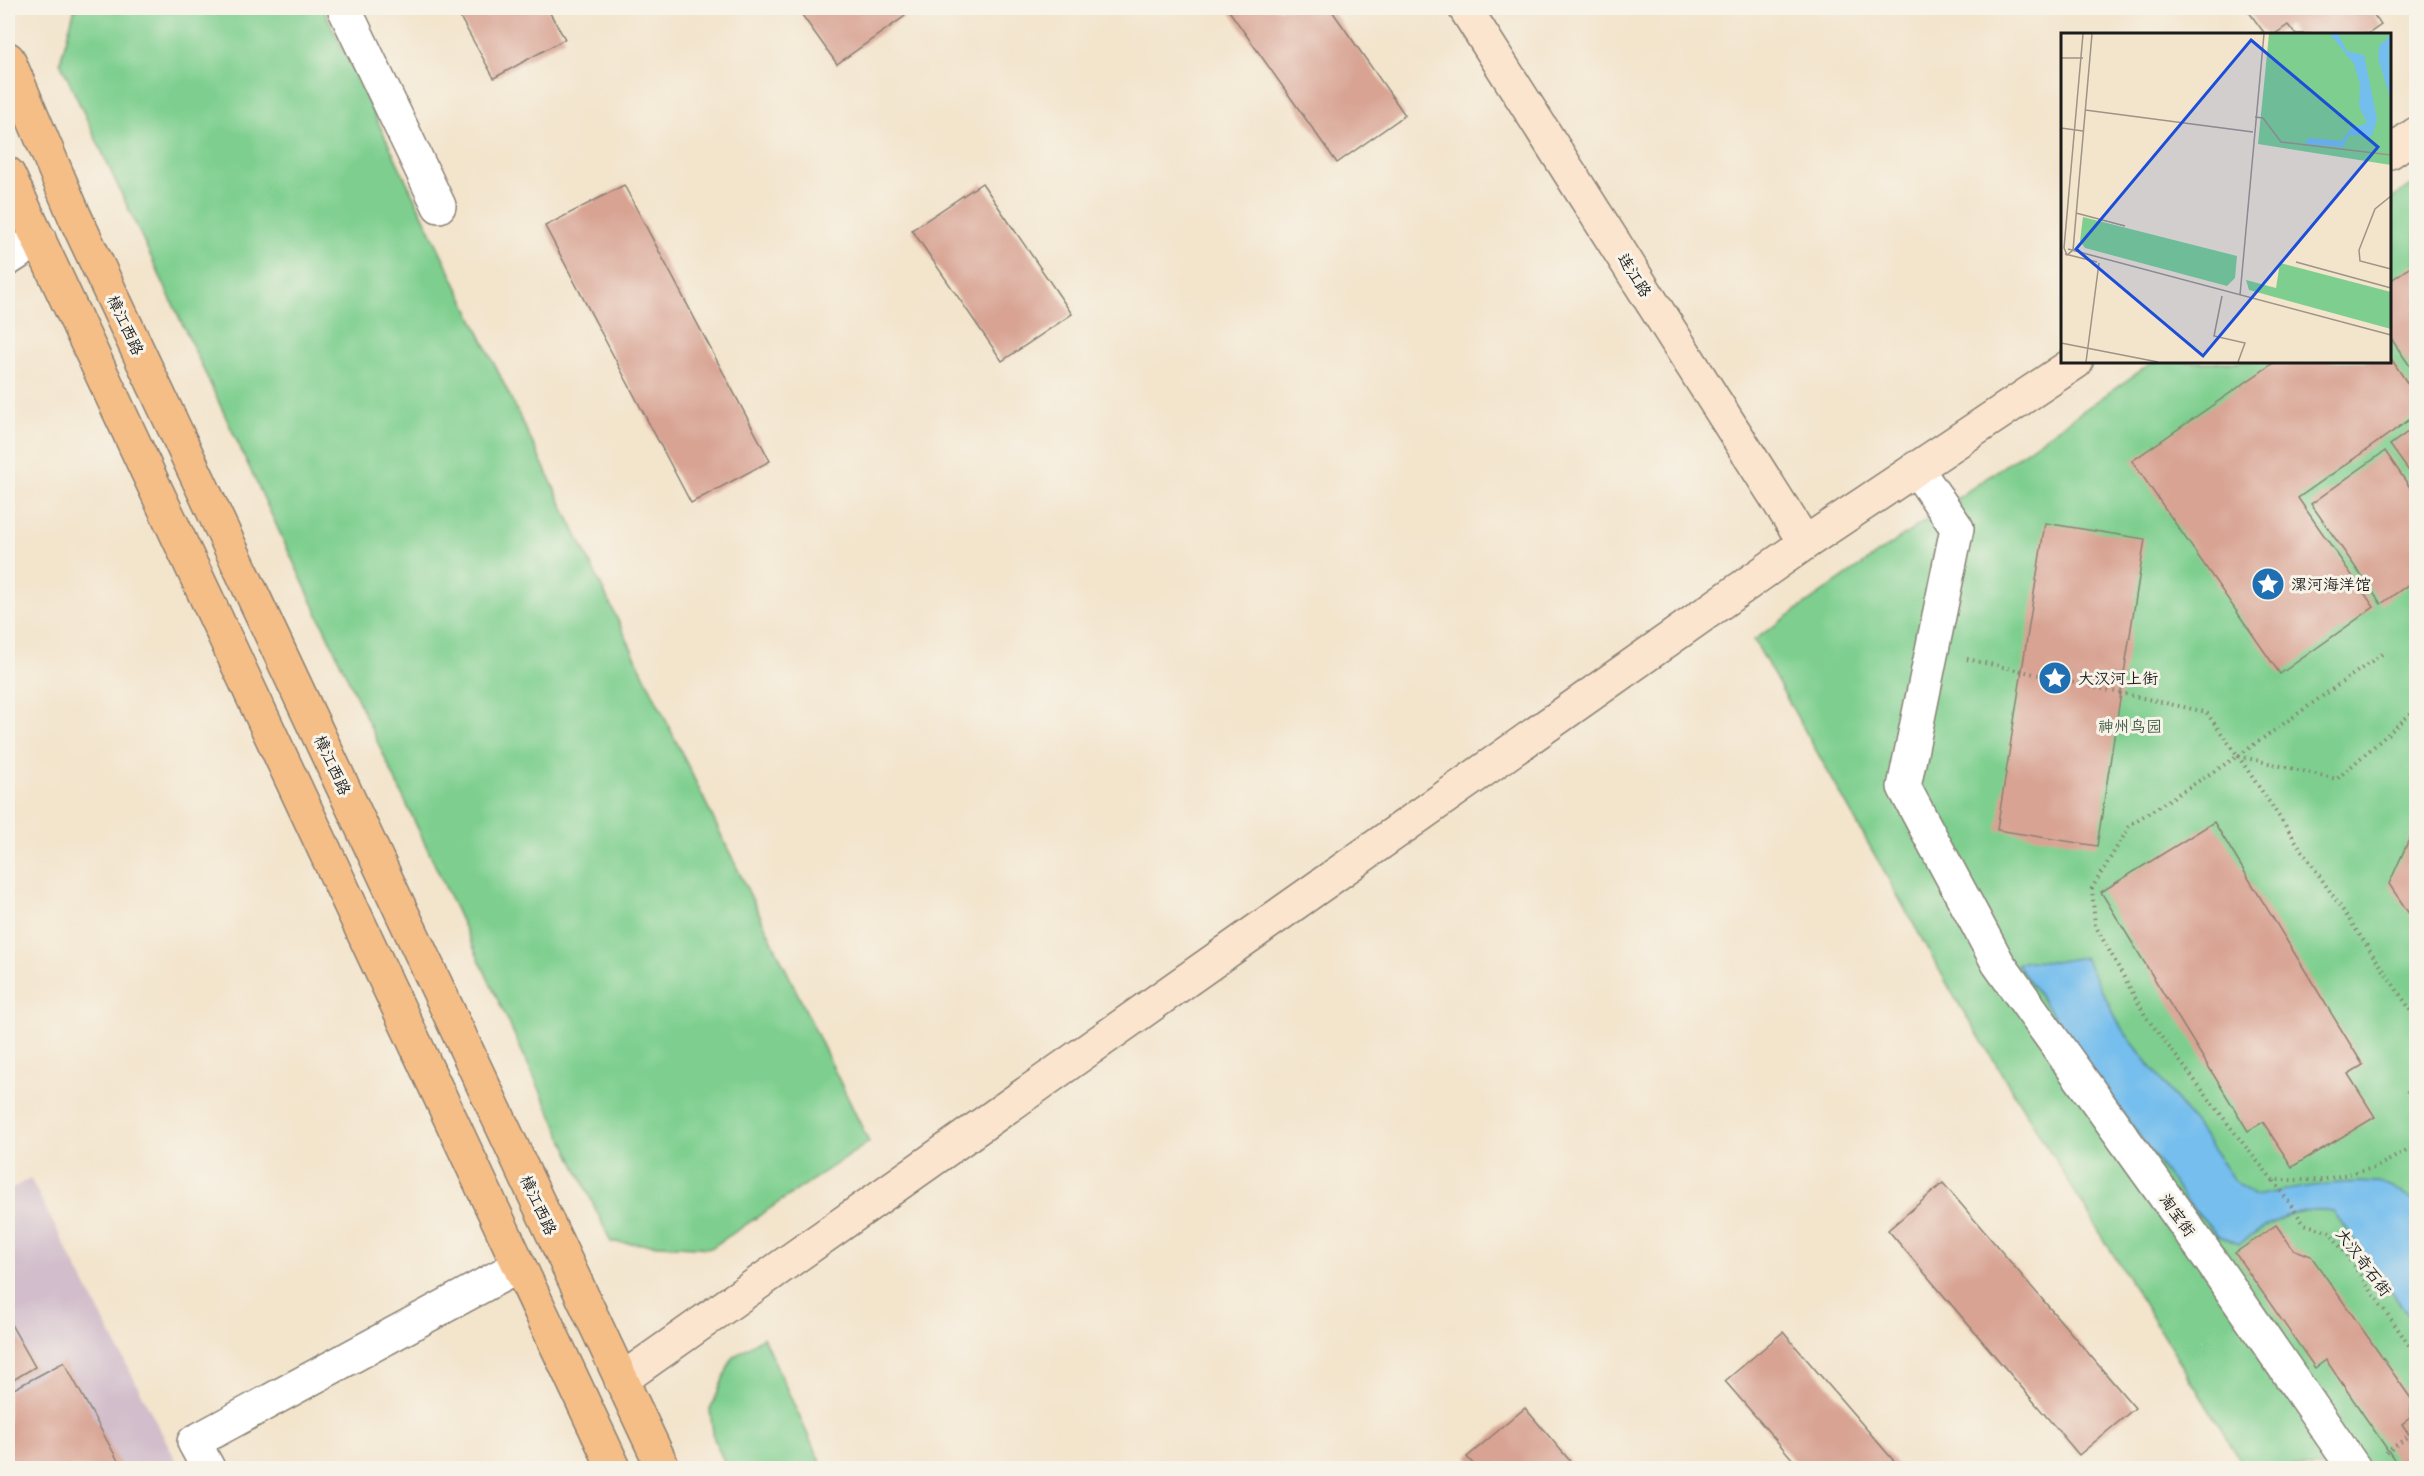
<svg xmlns="http://www.w3.org/2000/svg" width="2424" height="1476" font-family="Kalam,'LXGW WenKai TC',sans-serif">
<rect width="100%" height="100%" fill="#f7f3e8"/>
<filter id="ink" filterUnits="userSpaceOnUse"><feTurbulence type="fractalNoise" baseFrequency=".0167" numOctaves="2"/><feDisplacementMap in="SourceGraphic" scale="12" xChannelSelector="R" yChannelSelector="G"/><feConvolveMatrix kernelMatrix="1 2 1 2 8 2 1 2 1" color-interpolation-filters="sRGB"/></filter>
<filter id="wash" filterUnits="userSpaceOnUse"><feTurbulence type="fractalNoise" baseFrequency=".008" numOctaves="4" result="noise"/><feDisplacementMap in="SourceGraphic" scale="24" xChannelSelector="R" yChannelSelector="G"/><feGaussianBlur stdDeviation="1.35" result="paint"/><feColorMatrix in="noise" values="0 0 0 0 0 0 0 0 0 0 0 0 0 0 0 0 0 1.4 0 .05"/><feComposite in="paint" operator="in"/></filter>
<g filter="url(#wash)">
<rect width="100%" height="100%" fill="#f3e4cc"/>
<polygon fill="#d1bdcb" points="30,1178 180,1468 8,1468 8,1191"/>
<g fill="#7ecf8f" stroke="#4d7656" stroke-width="1.5">
<polygon points="75,8 323,8 869,1142 711,1248 611,1242 60,62"/>
<polygon points="2416,182 2416,1468 2245,1468 1954,996 1754,640 2153,362 2390,362 2390,200"/>
<polygon points="763,1337 823,1468 727,1468 714,1439 710,1410 732,1358"/>
</g>
<path fill="#74beed" stroke="#486d84" stroke-width="1.5" d="M2084 957 2122 1029 2201 1132 2233 1179 2254 1196C2291 1189 2347 1178 2384 1184 2395 1186 2407 1197 2416 1203V1326L2333 1211C2293 1205 2271 1223 2239 1244L2217 1235 2186 1201 2017 965 2026 961 2054 962Z"/>
<g id="blocks">
<g fill="#d8a393">
<polygon points="455,8 547,8 565,39 494,78"/>
<polygon points="797,8 899,8 905,16 837,64"/>
<polygon points="1227,8 1330,8 1405,115 1337,163"/>
<polygon points="2246,8 2369,8 2381,25 2368,34 2295,34 2288,25 2275,34 2265,34"/>
<polygon points="982,183 1072,314 1002,361 912,230"/>
<polygon points="624,185 770,461 691,503 545,226"/>
<polygon points="2416,263 2416,375 2390,337 2390,281"/>
<polygon points="2390,357 2416,396 2416,415 2298,498 2374,607 2280,674 2132,461 2275,362 2390,362"/>
<polygon points="2416,426 2416,481 2390,445"/>
<polygon points="2385,451 2416,496 2416,579 2381,604 2311,504"/>
<polygon points="2045,523 2145,539 2097,846 1997,830"/>
<polygon points="2214,822 2363,1065 2348,1074 2375,1117 2292,1167 2263,1122 2248,1131 2101,892"/>
<polygon points="2416,824 2416,924 2389,884"/>
<polygon points="1943,1183 2135,1408 2079,1455 1888,1230"/>
<polygon points="2276,1225 2293,1249 2311,1256 2412,1400 2410,1418 2402,1424 2416,1446 2416,1468 2400,1468 2326,1360 2315,1368 2235,1253"/>
<polygon points="8,1319 35,1367 8,1383"/>
<polygon points="1783,1332 1900,1468 1800,1468 1725,1381"/>
<polygon points="64,1362 122,1468 9,1468 8,1466 8,1392"/>
<polygon points="1525,1408 1576,1468 1477,1468 1467,1457"/>
</g>
</g>
</g>
<g filter="url(#ink)">
<use href="#blocks" fill-opacity="0" stroke="#888074" stroke-width="1.5"/>
<g fill="none" stroke-linecap="round" stroke-linejoin="round">
<g stroke="#888074" stroke-width="36">
<g id="street">
<polyline points="344,8 439,206"/>
<polyline points="8,259 39,239"/>
<polyline points="1916,468 1957,528 1904,787 1998,963 2209,1258 2354,1468"/>
<polyline points="208,1468 194,1442 519,1266"/>
</g>
</g>
<g stroke="#888074" stroke-width="36">
<g id="secondary">
<polyline points="1465,8 1805,543"/>
<polyline points="2390,152 2416,134"/>
<polyline points="621,1380 1805,543 2076,362"/>
</g>
</g>
<g stroke="#888074" stroke-width="36">
<g id="primary">
<polyline points="8,59 75,217 663,1468"/>
<polyline points="8,174 614,1468"/>
</g>
</g>
<g stroke="#888074" stroke-width="4" stroke-dasharray="1.5 4.5" stroke-linecap="butt">
<polyline points="2382,654 2238,756 2131,824 2092,888 2095,925 2146,1017 2252,1155 2273,1180 2322,1180 2374,1168 2416,1146"/>
<polyline points="1967,659 2206,712 2238,756 2337,779 2416,709"/>
<polyline points="2238,756 2416,1018"/>
<polyline points="2416,1083 2407,1090 2416,1105"/>
<polyline points="2274,1181 2304,1224 2330,1232 2416,1355"/>
<polyline points="2386,1453 2416,1430"/>
</g>
<use href="#street" stroke="#fff" stroke-width="33"/>
<use href="#secondary" stroke="#fbe5cf" stroke-width="33"/>
<use href="#primary" stroke="#f6be87" stroke-width="33"/>
</g>
</g>
<defs>
<g id="sight-disc" transform="scale(1.725)"><circle r="9.5" fill="#1f6fb2" stroke="#f7f3e8"/><path d="M0-6L1.8-2.2L6-1.7L2.9 1.2L3.7 5.4L0 3.3L-3.7 5.4L-2.9 1.2L-6-1.7L-1.8-2.2Z" fill="#fff"/></g>
</defs>
<g fill-rule="evenodd">
<use href="#sight-disc" x="2268" y="584"/>
<use href="#sight-disc" x="2055" y="678"/>
</g>
<g text-anchor="middle" stroke-width="6" stroke-linejoin="round" paint-order="stroke">
<g font-size="16" fill="#1c1c1c" stroke="#f7f3e8">
<text transform="translate(1635 275) rotate(58)" y="6">连江路</text>
<text transform="translate(126 325) rotate(65)" y="6">樟江西路</text>
<text transform="translate(333 765) rotate(65)" y="6">樟江西路</text>
<text transform="translate(539 1205) rotate(65)" y="6">樟江西路</text>
<text transform="translate(2178 1215) rotate(54)" y="6">淘宝街</text>
<text transform="translate(2364 1262) rotate(53)" y="6">大汉奇石街</text>
</g>
<g font-size="16" fill="#1c1c1c" stroke="#f7f3e8" text-anchor="start">
<text x="2291" y="590">漯河海洋馆</text>
<text x="2078" y="684">大汉河上街</text>
</g>
<g font-size="16" fill="#3e5b44" stroke="#f7f3e8">
<text x="2130" y="732">神州鸟园</text>
</g>
</g>
<g transform="translate(2061 33)">
<rect width="330" height="330" fill="#f3e4cc"/>
<path d="M208 1H330V132L197 111ZM22 184 176 223 174 245 166 253 24 215 19 208ZM219 230 330 259V296L188 257 185 247 215 255Z" fill="#7ecf8f"/>
<path d="M269 1H277L286 18 303 22 316 86 311 103 288 102 282 114 244 111 248 105 281 108 289 96 306 90 298 73 299 51 293 31ZM330 2 328 17 330 68 317 25 318 13Z" fill="#74beed"/>
<path fill="none" stroke="#9d9486" stroke-width="1.5" d="M22 1 3 215 6 222 12 217 31 1M0 25H22M24 77 192 99M194 84 202 85 220 109 330 122M0 95 22 98M330 163 314 176 298 217 299 228 330 236M15 180 64 193M7 216 330 302M4 221 36 229M235 229 330 255M179 262 203 1M161 263 153 303 184 310 177 329M0 310 97 329M25 329 38 230"/>
<path fill="#1d4ed8" fill-opacity="0.15" stroke="#1d4ed8" stroke-width="3" d="M190 7 317 114 142 323 15 216Z"/>
<rect width="330" height="330" fill="none" stroke="#1c1c1c" stroke-width="3"/>
</g>
<rect width="2424" height="1476" fill="none" stroke="#f7f3e8" stroke-width="30"/>
</svg>
